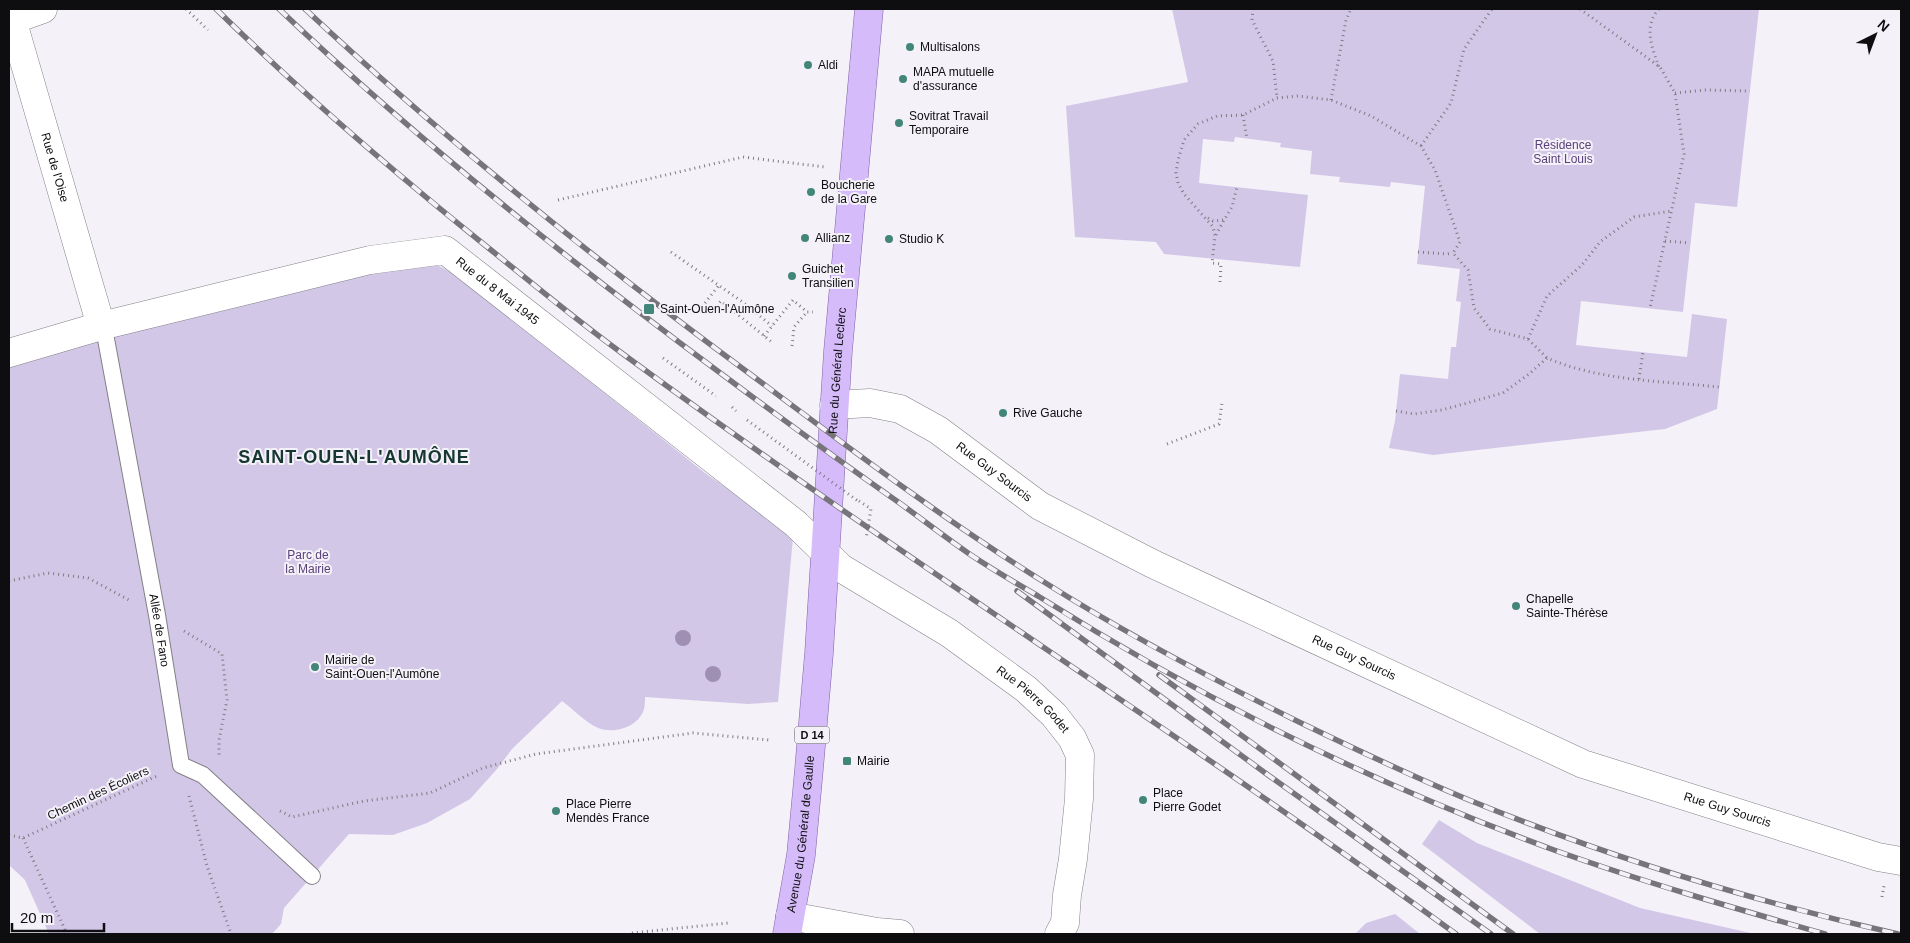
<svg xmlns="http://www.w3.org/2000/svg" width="1910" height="943" font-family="Helvetica,sans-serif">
<rect width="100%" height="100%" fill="#f4f1f8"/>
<g fill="#d3c7e8">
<polygon points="1172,9 1759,9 1737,207 1695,203 1683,312 1581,301 1576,345 1687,357 1692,314 1727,319 1717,409 1665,429 1433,455 1389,448 1395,421 1400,374 1448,379 1451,347 1456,347 1461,302 1456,301 1460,269 1417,264 1425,186 1391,182 1390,187 1339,182 1340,177 1310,174 1312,151 1280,147 1281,143 1235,137 1234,142 1203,139 1199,183 1308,195 1300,267 1164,254 1156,242 1075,237 1066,106 1188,82"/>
<path d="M423 262 439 266 458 276 705 473 772 520 793 537 778 702 748 704 645 697C645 701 645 708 643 712 636 728 612 735 596 727 584 721 573 709 562 701L512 749 497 769 470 799 427 823 393 835 349 834 284 908 281 924 272 934H49L25 880 9 865V365L247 293Z"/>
<polygon points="1439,820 1477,843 1640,908 1755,934 1540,934 1422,844"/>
<polygon points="1395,914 1420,934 1355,934 1366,923"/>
</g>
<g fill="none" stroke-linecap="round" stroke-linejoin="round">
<g stroke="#838187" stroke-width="18">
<g id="lane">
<path id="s1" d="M101 326 106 339 157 615 181 765 203 775 312 876"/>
</g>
</g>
<g stroke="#838187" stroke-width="29">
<g id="street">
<path id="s2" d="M9 9 101 326"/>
<polyline points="12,20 43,9"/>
<path id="s3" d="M9 353 101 326 370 260 445 250 796 524 841 568 949 633 1026 689 1054 715 1072 738 1080 755 1079 799 1073 859 1067 895 1065 923 1059 934"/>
<path id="s4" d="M834 405 870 403 900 409 938 430 1040 506 1153 564 1583 764 1878 857 1901 861"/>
</g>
</g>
<g stroke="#838187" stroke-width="29">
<polyline id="secondary" points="790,916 877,932 900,934"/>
</g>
<g stroke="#7e61a6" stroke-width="29">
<g id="primary">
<path id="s5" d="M787 934 801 855 809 769 819 653 838 351 869 9"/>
</g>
</g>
<g stroke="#7d7c80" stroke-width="3" stroke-dasharray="1 4" stroke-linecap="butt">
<polyline points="186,9 208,30"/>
<polyline points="1253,9 1252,20 1273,61 1277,98"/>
<polyline points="1580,9 1660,67 1675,93 1684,154 1650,308"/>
<path d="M1659 9C1643 26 1652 48 1659 67"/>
<polyline points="1675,93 1706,90 1750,91"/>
<polyline points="1331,100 1346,20 1351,9"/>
<polyline points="1243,115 1247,139"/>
<polyline points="1421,146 1451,103 1464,49 1492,9"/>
<polyline points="558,200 743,157 825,167"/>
<polyline points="1208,218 1213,221 1224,220 1232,207 1237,187"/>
<polyline points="1216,235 1224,220"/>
<polyline points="1665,241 1690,243"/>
<polyline points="671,252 744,303 772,326"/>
<polyline points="1418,252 1447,254 1453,253"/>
<polyline points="1220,282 1221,264 1212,263 1215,236 1213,227 1184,194 1178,183 1176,173 1178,160 1184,140 1198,124 1217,116 1243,115 1277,98 1298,96 1331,100 1371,116 1421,146 1435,170 1460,242 1453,253 1468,270 1474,308 1490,329 1528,339 1547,358"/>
<polyline points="705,303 719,285"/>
<polyline points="713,310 721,301 773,343"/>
<polyline points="764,336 793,300 807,312 813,312"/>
<polyline points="1528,339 1547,296 1582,265 1600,242 1634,217 1671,211"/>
<polyline points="792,346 794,327 807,312"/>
<polyline points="663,358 716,396"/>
<polyline points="1639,379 1643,352"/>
<polyline points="732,407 736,411"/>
<path d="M1396 411 1414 414 1442 410 1503 393 1529 374 1547 358C1600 381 1662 381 1719 387"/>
<polyline points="1167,444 1219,424 1222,403"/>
<polyline points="859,501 871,509 866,539"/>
<polyline points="9,581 48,573 88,578 129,600"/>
<polyline points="184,631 222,654 227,700 219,740 219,758"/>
<polyline points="189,796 207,866 231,934"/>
<polyline points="280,811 292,817 364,801 430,793 483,768 536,754 693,733 769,740"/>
<polyline points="9,835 23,838 159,775"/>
<polyline points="23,838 67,934"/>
<polyline points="1882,897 1884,886"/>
<polyline points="632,933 728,923"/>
</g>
<use href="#lane" stroke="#fff" stroke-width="16"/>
<use href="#street" stroke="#fff" stroke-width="28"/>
<use href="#secondary" stroke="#fff" stroke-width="28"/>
<use href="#primary" stroke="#d6bbfa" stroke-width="28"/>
<g stroke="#777579" stroke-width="5.5">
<g id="rail">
<path d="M216 9C303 94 396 174 491 250 533 284 575 319 619 351 893 553 1182 734 1456 934"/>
<path d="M279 9C418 141 569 261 723 375 782 419 841 462 901 504 923 520 945 537 968 553 990 568 1014 582 1038 596 1200 698 1374 784 1554 850 1643 882 1734 908 1825 934"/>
<path d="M305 9C444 139 593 258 746 371 844 444 941 518 1044 582 1126 634 1212 679 1299 722 1355 749 1411 776 1469 800 1608 857 1752 901 1898 934"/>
<polyline points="1017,591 1268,775 1491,934"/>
<polyline points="1159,675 1513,934"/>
</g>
</g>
<use href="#rail" stroke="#f4f1f8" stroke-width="4" stroke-dasharray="11" stroke-linecap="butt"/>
<polyline stroke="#7d7c80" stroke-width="3" stroke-dasharray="1 4" stroke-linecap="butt" points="747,420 858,501"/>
</g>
<g fill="#9f90b3">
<circle cx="683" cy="638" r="8"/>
<circle cx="713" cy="674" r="8"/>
</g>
<g fill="#42867a" stroke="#f4f1f8" stroke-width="2">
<circle cx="910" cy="47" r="5"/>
<circle cx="808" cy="65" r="5"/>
<circle cx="903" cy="79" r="5"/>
<circle cx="899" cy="123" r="5"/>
<circle cx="811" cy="192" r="5"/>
<circle cx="805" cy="238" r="5"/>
<circle cx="889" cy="239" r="5"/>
<circle cx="792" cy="276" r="5"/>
<rect x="643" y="303" width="12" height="12" rx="2.5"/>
<circle cx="1003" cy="413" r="5"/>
<circle cx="1516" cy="606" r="5"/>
<circle cx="315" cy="667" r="5"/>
<rect x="842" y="756" width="10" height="10" rx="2.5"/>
<circle cx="1143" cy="800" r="5"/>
<circle cx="556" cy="811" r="5"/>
</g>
<g text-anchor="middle" stroke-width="4" stroke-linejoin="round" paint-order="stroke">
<rect fill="#f4f1f8" stroke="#535256" stroke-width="1" x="794.5" y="726.5" width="35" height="17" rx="4"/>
<g font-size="11" font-weight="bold" fill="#0e0e10">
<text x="812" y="739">D 14</text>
</g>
<g font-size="12" fill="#0e0e10" stroke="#f4f1f8" text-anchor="start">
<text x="920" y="51">Multisalons</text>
<text x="818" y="69">Aldi</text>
<text x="913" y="76">MAPA mutuelle<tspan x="913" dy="14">d'assurance</tspan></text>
<text x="909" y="120">Sovitrat Travail<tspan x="909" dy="14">Temporaire</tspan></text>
<text x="821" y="189">Boucherie<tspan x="821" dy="14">de la Gare</tspan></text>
<text x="815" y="242">Allianz</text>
<text x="899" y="243">Studio K</text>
<text x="802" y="273">Guichet<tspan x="802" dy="14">Transilien</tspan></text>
<text x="660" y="313">Saint-Ouen-l'Aumône</text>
<text x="1013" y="417">Rive Gauche</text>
<text x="1526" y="603">Chapelle<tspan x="1526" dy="14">Sainte-Thérèse</tspan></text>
<text x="325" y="664">Mairie de<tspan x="325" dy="14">Saint-Ouen-l'Aumône</tspan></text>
<text x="857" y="765">Mairie</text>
<text x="1153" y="797">Place<tspan x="1153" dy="14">Pierre Godet</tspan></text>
<text x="566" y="808">Place Pierre<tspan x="566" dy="14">Mendès France</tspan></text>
</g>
<g font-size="12" fill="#59417a" stroke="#f4f1f8">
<text x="1563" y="149">Résidence<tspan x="1563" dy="14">Saint Louis</tspan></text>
<text x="308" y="559">Parc de<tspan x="308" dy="14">la Mairie</tspan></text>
</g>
<g font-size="12" fill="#0e0e10" stroke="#f4f1f8">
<text dy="4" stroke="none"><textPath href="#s2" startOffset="165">Rue de l'Oise</textPath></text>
<text dy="4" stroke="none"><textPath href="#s3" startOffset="515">Rue du 8 Mai 1945</textPath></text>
<text dy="4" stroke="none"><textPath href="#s5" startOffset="566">Rue du Général Leclerc</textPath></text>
<text dy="4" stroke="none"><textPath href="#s4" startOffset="180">Rue Guy Sourcis</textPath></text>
<text dy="4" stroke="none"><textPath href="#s1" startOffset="310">Allée de Fano</textPath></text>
<text dy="4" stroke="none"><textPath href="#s4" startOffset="586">Rue Guy Sourcis</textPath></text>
<text dy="4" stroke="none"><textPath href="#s3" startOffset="1190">Rue Pierre Godet</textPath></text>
<text transform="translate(98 793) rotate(-25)" y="4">Chemin des Écoliers</text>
<text dy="4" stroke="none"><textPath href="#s4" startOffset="990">Rue Guy Sourcis</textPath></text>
<text dy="4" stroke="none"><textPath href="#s5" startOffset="101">Avenue du Général de Gaulle</textPath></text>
</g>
<g font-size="18" font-weight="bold" letter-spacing="1" fill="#163731" stroke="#f4f1f8">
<text x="354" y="463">SAINT-OUEN-L'AUMÔNE</text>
</g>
</g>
<rect width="1910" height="943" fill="none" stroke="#0e0e10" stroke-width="20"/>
<g transform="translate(1875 35) rotate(42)" stroke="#f4f1f8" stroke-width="4" paint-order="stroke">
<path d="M0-4L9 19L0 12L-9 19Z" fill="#0e0e10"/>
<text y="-8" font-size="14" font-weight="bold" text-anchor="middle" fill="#0e0e10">N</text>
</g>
<path d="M12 923v8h92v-8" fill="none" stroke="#0e0e10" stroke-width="2.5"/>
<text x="20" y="923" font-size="15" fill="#0e0e10" stroke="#f4f1f8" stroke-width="4" paint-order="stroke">20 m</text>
</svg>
